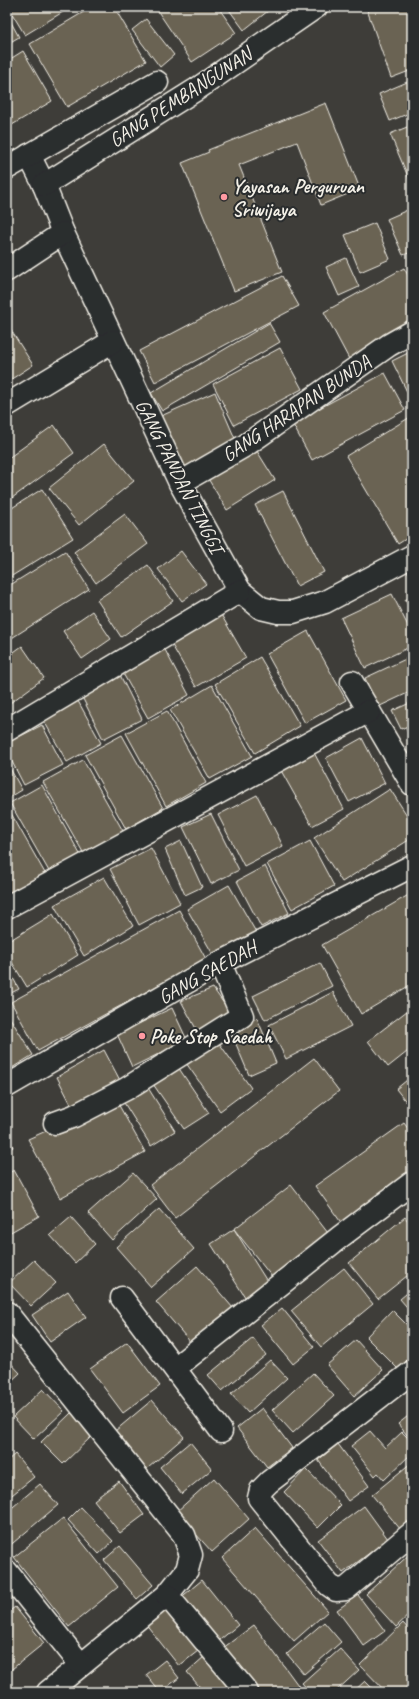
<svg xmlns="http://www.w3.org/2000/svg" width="419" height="1699" font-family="Caveat,sans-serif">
<rect width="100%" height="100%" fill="#3e3d39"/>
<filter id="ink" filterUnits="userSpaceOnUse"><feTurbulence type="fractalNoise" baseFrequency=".025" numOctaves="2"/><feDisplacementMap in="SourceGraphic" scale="8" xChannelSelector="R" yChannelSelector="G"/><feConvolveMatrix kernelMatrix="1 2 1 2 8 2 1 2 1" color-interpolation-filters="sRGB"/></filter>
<g filter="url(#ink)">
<g fill="#6b6353" stroke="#f4f1e8">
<polygon points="8,7 71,7 25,35"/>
<polygon points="92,7 114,7 146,61 67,107 30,44"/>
<polygon points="162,7 218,7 236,33 192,62 157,10"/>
<polygon points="227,7 273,7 244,30"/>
<polygon points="366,7 412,7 412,70 391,78"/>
<polygon points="7,15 19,37 7,44"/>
<polygon points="146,19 174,55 160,67 132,30"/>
<polygon points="23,51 52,101 7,128 7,61"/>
<polygon points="412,80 412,112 390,121 379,94"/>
<polygon points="326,103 360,189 321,205 297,142 239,165 282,272 234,291 182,163 209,152 208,150"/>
<polygon points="412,125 412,186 390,134"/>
<polygon points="412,208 412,252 403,255 387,219"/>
<polygon points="375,223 390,259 360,272 345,235"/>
<polygon points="346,258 359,287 339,296 326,267"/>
<polygon points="404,268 412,282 412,325 349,359 324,312"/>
<polygon points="282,276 299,306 155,382 139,351"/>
<polygon points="269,323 280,342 162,411 151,393"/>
<polygon points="7,324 33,365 7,382"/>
<polygon points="280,348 302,389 234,425 213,384"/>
<polygon points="412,351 412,402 392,361"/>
<polygon points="385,373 405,410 312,460 292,423"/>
<polygon points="215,392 239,448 184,472 161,416"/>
<polygon points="412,416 412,535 398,544 346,456"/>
<polygon points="54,425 74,453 12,498 7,491 7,459"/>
<polygon points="252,443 275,480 227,510 204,472"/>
<polygon points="104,444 134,481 79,525 49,488"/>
<polygon points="42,489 73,538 7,579 7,511"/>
<polygon points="283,491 324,572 297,586 255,505"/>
<polygon points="125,514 148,544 96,583 74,552"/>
<polygon points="65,551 89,589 7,641 7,587"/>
<polygon points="181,551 206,584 182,601 158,569"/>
<polygon points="148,565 173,601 121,637 97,600"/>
<polygon points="392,594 412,634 412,646 365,668 341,618"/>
<polygon points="412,596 412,612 405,600"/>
<polygon points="92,611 111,639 82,659 63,631"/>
<polygon points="219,611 246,658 196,687 169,640"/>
<polygon points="308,631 346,700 305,723 267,654"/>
<polygon points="22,646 44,678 10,703 7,699 7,657"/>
<polygon points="163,646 189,695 148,718 121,670"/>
<polygon points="412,656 412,691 378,707 365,678"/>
<polygon points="260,657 300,726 255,753 215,684"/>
<polygon points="120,675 142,719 103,739 81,695"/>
<polygon points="212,685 252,756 210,779 170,710"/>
<polygon points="78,701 101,743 67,762 44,721"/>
<polygon points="412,702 412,724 401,729 392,711"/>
<polygon points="167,711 206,783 166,806 126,733"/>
<polygon points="42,725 63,765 24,785 7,752 7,743"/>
<polygon points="412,726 412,744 406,728"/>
<polygon points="122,735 163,808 126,829 85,755"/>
<polygon points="362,738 385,783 349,802 326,758"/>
<polygon points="312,749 344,809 312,826 279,767"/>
<polygon points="83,760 123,831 84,854 43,782"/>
<polygon points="7,763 22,790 7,799"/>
<polygon points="42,785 81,856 50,873 10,803"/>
<polygon points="390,789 412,823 412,838 342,882 314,838"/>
<polygon points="257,795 283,846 244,866 218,815"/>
<polygon points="8,808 46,875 7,898 7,809"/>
<polygon points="211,814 239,870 211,884 183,827"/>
<polygon points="181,841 202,887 185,895 165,849"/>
<polygon points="310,841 334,886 292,909 267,864"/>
<polygon points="151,848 180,903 139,925 110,869"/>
<polygon points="265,866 289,913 261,927 237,881"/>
<polygon points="104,877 133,926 84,956 54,905"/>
<polygon points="229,885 257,934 215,958 187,909"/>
<polygon points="412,893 412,984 361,1014 322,945"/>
<polygon points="179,910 206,959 38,1051 11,1002"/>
<polygon points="53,914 78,955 27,987 7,954 7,942"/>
<polygon points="320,963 332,986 265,1020 253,996"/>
<polygon points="7,967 19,989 7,995"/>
<polygon points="213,988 234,1018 201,1038 181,1001"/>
<polygon points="333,992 351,1026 286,1059 269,1025"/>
<polygon points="412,1007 412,1048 388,1067 368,1041"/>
<polygon points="172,1008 187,1040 132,1067 117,1034"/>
<polygon points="7,1013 33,1055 7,1071"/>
<polygon points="257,1018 276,1063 249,1075 230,1030"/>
<polygon points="217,1040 251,1088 220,1111 186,1063"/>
<polygon points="104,1050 123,1086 75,1112 57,1077"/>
<polygon points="314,1058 339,1091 175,1218 150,1185"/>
<polygon points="178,1067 209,1113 184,1129 153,1084"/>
<polygon points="412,1076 412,1109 396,1089"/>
<polygon points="145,1083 175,1131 151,1146 121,1098"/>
<polygon points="116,1100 145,1152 60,1198 28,1139"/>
<polygon points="404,1123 412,1134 412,1179 345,1228 315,1186"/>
<polygon points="7,1137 13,1147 7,1151"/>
<polygon points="14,1170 39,1216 9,1233 7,1230 7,1174"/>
<polygon points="133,1173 157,1199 112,1240 88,1213"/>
<polygon points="291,1185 328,1233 272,1277 234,1229"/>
<polygon points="412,1207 412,1217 407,1211"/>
<polygon points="159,1209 194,1249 151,1287 116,1247"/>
<polygon points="71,1217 95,1244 75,1263 50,1235"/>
<polygon points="405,1217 412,1226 412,1272 378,1299 349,1263"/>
<polygon points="234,1229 270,1286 247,1300 211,1244"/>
<polygon points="34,1260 56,1283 31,1306 9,1283"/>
<polygon points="197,1266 233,1308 192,1344 156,1302"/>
<polygon points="344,1268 373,1304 321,1347 291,1311"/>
<polygon points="412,1289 412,1313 400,1299"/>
<polygon points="68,1291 86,1317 50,1342 32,1315"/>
<polygon points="282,1308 314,1347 293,1364 261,1325"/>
<polygon points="392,1310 412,1330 412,1355 398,1369 366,1337"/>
<polygon points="253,1338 266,1355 222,1391 208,1375"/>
<polygon points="356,1340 383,1370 354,1396 327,1365"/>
<polygon points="127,1342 160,1386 123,1413 90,1369"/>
<polygon points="7,1359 20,1373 7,1385"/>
<polygon points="270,1360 287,1378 248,1413 231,1394"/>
<polygon points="313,1373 334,1396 293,1433 272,1410"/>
<polygon points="43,1389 64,1411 34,1439 13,1417"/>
<polygon points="152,1400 184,1437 141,1474 109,1436"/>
<polygon points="262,1408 292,1448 267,1467 237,1428"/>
<polygon points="71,1413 93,1435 63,1464 41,1442"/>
<polygon points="412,1413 412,1441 398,1424"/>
<polygon points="370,1431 385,1448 402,1432 412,1442 412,1453 384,1480 378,1473 375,1476 351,1446"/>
<polygon points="190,1442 212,1469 182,1494 160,1467"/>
<polygon points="338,1444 369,1486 348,1501 318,1460"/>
<polygon points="15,1454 34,1477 7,1499 7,1461"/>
<polygon points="412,1462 412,1521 401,1530 372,1495"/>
<polygon points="306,1469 341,1505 318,1528 284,1492"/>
<polygon points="214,1478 249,1519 212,1552 176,1512"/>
<polygon points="119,1481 144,1515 120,1533 94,1500"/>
<polygon points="40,1484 58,1505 7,1548 7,1512"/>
<polygon points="364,1506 388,1539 343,1573 318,1540"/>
<polygon points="81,1507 113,1541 99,1554 68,1520"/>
<polygon points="63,1518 118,1587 69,1627 14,1557"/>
<polygon points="255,1528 328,1611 294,1641 222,1558"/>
<polygon points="120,1546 153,1585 137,1599 104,1560"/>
<polygon points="412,1552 412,1612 396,1627 366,1594"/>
<polygon points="202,1580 238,1625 215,1644 179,1599"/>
<polygon points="358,1595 385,1631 364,1646 337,1610"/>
<polygon points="168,1604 203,1647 179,1666 145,1623"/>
<polygon points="15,1607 44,1643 7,1673 7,1613"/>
<polygon points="324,1622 341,1642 304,1674 287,1654"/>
<polygon points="403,1623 412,1633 412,1684 403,1692 386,1692 360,1665"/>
<polygon points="254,1625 303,1692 256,1692 223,1648"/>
<polygon points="340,1649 359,1670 335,1692 310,1692 302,1683"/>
<polygon points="205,1656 237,1692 204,1692 187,1672"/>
<polygon points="165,1660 179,1678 160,1692 146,1675"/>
<polygon points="365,1681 376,1692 353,1692"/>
</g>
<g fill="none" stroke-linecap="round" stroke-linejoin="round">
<g stroke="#f4f1e8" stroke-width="25">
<g id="minor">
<polyline points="29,155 44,185 63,233 180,483 240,591 261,608 278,612 293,612 325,602 412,556"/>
<polyline points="7,168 157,82"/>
<polyline points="44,185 197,89 316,7"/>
<polyline points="7,270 63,233"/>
<polyline points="7,405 113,341"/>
<polyline points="180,483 246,445 389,345 412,332"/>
<polyline points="352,682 412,784"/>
<polyline points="7,730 240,591"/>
<polyline points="7,907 369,711"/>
<polyline points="7,1086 220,963 412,866"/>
<polyline points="55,1123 74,1116 126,1089 242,1016 220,963"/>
<polyline points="122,1298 221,1431"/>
<polyline points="7,1313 184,1535 191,1555 187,1570 167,1595 48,1692"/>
<polyline points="175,1368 340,1237 412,1183"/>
<polyline points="412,1372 269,1482 261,1490 259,1498 329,1585 336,1590 346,1589 412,1533"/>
<polyline points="7,1572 81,1665"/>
<polyline points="167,1595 247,1692"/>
</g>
</g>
<use href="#minor" stroke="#2a2d2e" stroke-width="22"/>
</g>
</g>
<g fill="#ff9aa2" stroke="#2a2d2e" stroke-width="1.5">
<circle cx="224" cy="197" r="4"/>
<circle cx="142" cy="1036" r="4"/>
</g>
<g text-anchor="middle" stroke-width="4" stroke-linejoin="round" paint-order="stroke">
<g font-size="20" fill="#f4f1e8" stroke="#2a2d2e">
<text transform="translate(180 97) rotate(-33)" y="7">GANG PEMBANGUNAN</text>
<text transform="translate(296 408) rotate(-34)" y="7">GANG HARAPAN BUNDA</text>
<text transform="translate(180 476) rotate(63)" y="7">GANG PANDAN TINGGI</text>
<text transform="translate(207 972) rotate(-29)" y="7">GANG SAEDAH</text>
</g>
<g font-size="20" font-weight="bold" fill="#f4f1e8" stroke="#2a2d2e" text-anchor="start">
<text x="232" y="193">Yayasan Perguruan<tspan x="232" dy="23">Sriwijaya</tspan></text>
<text x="150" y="1043">Poke Stop Saedah</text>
</g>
</g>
<rect width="419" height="1699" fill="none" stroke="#2a2d2e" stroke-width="24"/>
<rect x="12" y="12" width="395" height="1675" fill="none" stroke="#f4f1e8" stroke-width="1.5" filter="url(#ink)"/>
</svg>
